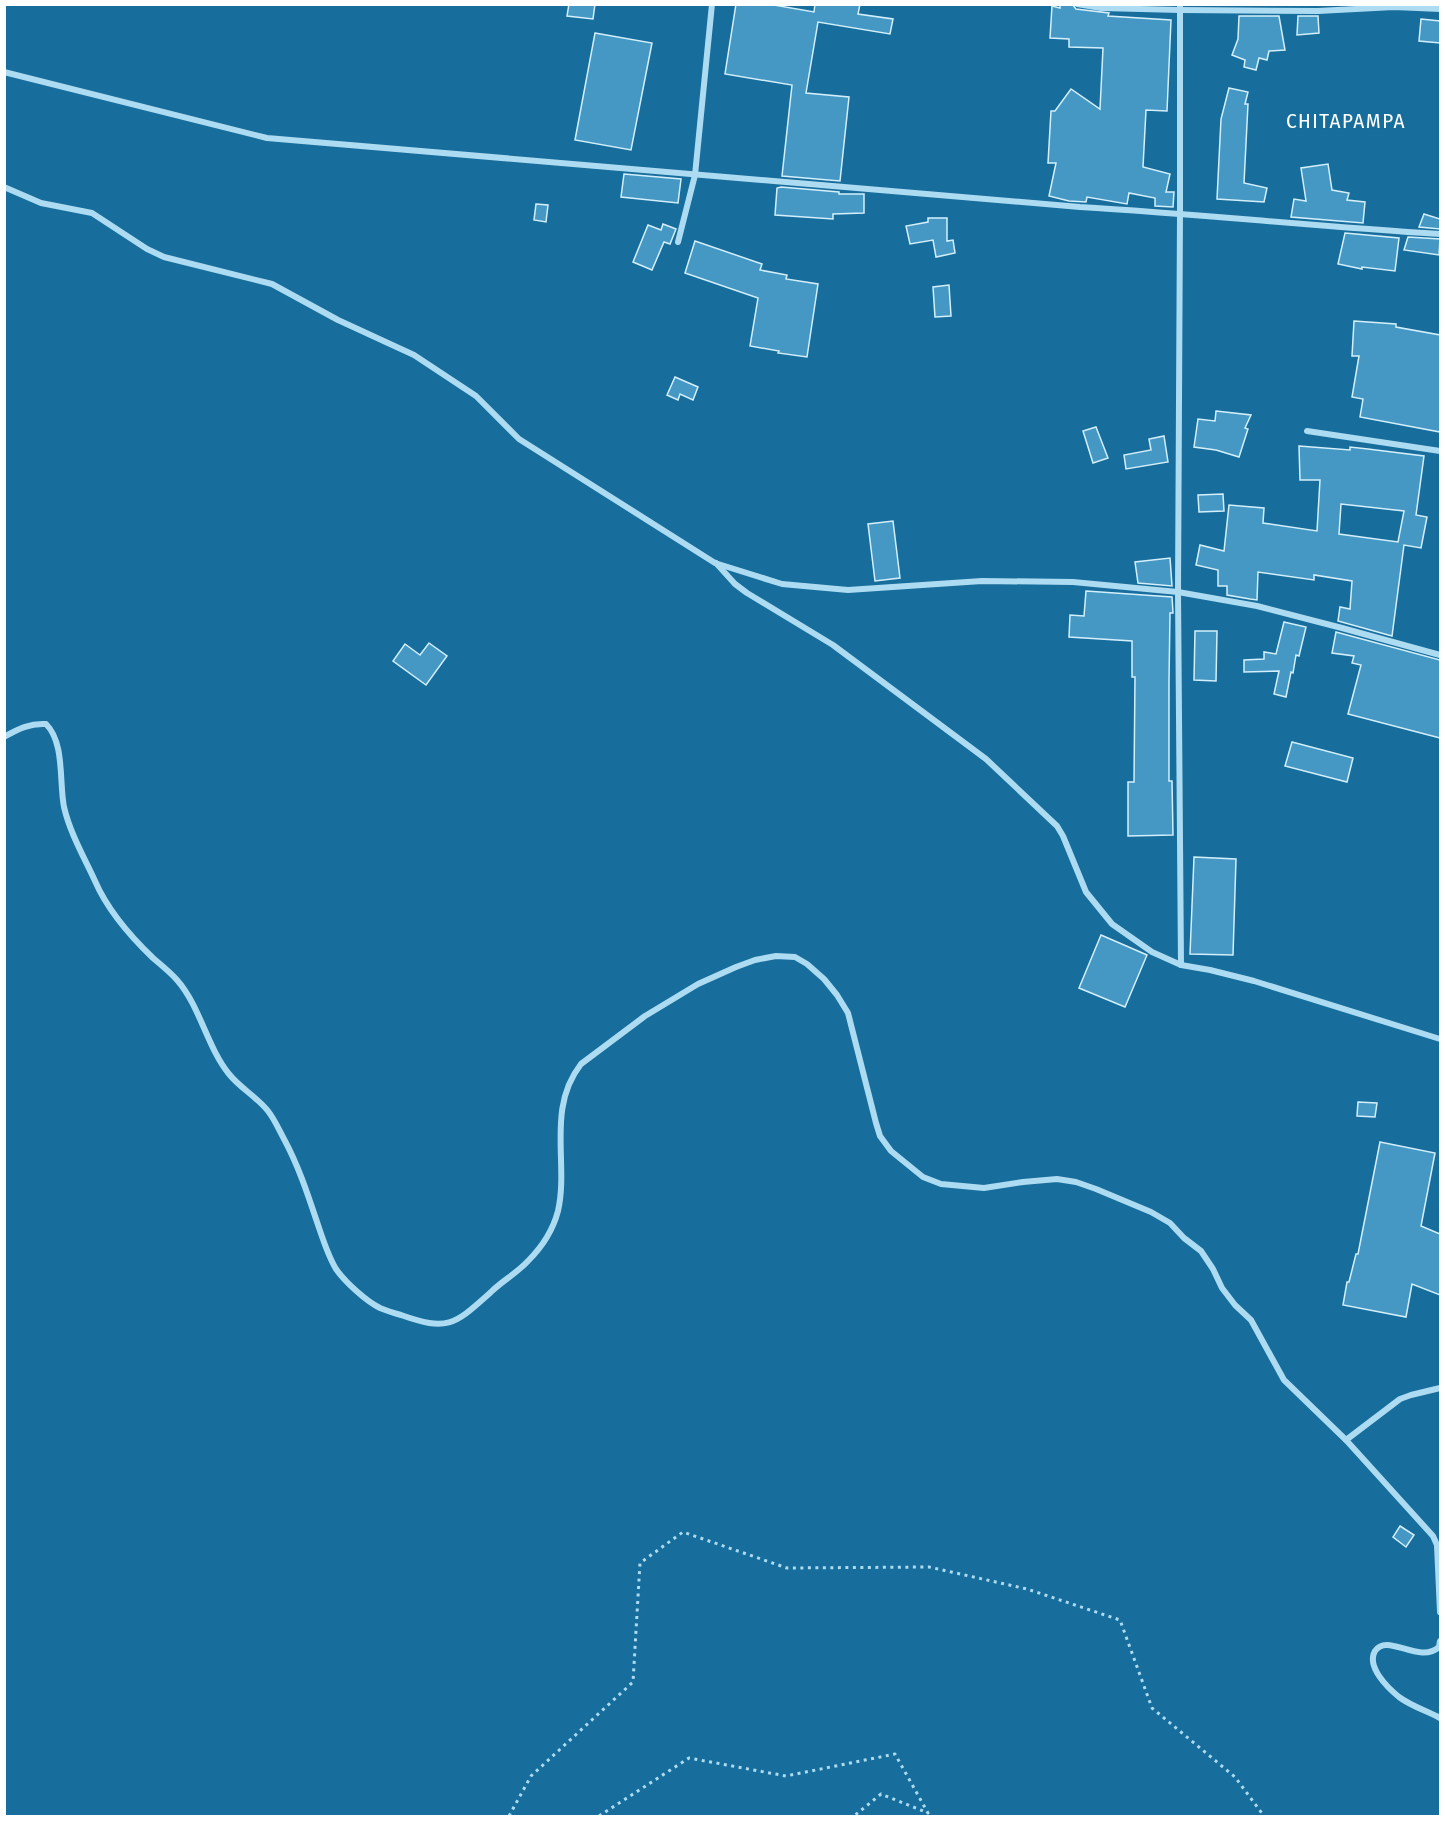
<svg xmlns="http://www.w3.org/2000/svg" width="1445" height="1821" font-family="'Fira Sans Condensed',sans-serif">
<rect width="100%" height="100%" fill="#176d9b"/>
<g fill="#4498c3" stroke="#d4effc" stroke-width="1.5" fill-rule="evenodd">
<polygon points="569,4 595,4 593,19 567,16"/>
<polygon points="736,4 768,4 814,12 815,4 860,4 858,14 893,19 890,34 818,22 806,93 849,97 840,181 782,176 792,85 725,74"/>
<polygon points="1060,4 1072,4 1076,9 1109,13 1108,16 1171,20 1167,111 1146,110 1143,167 1170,174 1166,192 1174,192 1173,207 1155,206 1155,198 1129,193 1127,204 1087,197 1086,202 1069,201 1049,196 1056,163 1048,163 1051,111 1055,111 1071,89 1100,109 1103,48 1069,47 1069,39 1050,38 1052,6 1060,8"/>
<polygon points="1239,16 1279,16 1285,50 1269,51 1267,60 1259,58 1256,70 1244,67 1245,60 1232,55 1238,39"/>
<polygon points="1298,16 1318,16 1319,33 1297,35"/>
<polygon points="1421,19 1440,21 1440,43 1419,41"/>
<polygon points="595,33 652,43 631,150 575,140"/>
<polygon points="1229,88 1248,92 1245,104 1248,104 1244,183 1267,188 1264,202 1217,199 1221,119"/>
<polygon points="1328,164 1332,190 1349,193 1347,200 1365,202 1363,223 1291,217 1294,199 1306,201 1301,168"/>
<polygon points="624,174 681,179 678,203 621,197"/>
<polygon points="781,187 839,192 839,194 864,194 864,213 833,214 833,219 775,215 777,188"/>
<polygon points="536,204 548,205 546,222 534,220"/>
<polygon points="1424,214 1440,219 1440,229 1419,227"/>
<polygon points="928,218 947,218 947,241 953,240 955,253 936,257 933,240 910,244 906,226 928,222"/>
<polygon points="663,224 676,229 670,244 664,242 652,270 633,262 648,225 661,230"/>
<polygon points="1345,233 1399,238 1395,271 1362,267 1362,269 1338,264"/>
<polygon points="1408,237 1440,239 1439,255 1404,250"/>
<polygon points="695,241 762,264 760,270 787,275 786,279 818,284 807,357 778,353 779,351 750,346 758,298 685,273"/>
<polygon points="949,285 951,316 935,317 933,287"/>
<polygon points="1354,321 1396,324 1396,327 1440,335 1440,432 1360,417 1363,399 1352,397 1359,356 1352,356"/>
<polygon points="675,377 698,387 693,400 680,394 678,400 667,395"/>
<polygon points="1216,411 1251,415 1245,428 1248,429 1239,457 1216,450 1194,447 1198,419 1215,421"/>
<polygon points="1096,427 1108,458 1093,463 1083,431"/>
<polygon points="1164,436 1168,462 1126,469 1124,455 1151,450 1149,439"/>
<path d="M1299 446 1350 450V447L1368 449 1424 456 1416 515 1427 517 1421 548 1404 545 1392 636 1338 621 1340 607 1350 609 1352 581 1314 575V580L1258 572 1257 600 1250 599 1227 595V586H1218V570L1196 565 1200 545 1224 551 1229 505 1264 508 1263 523 1317 531 1320 480H1300ZM1341 504 1404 511 1398 542 1339 534Z"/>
<polygon points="1223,494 1224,511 1199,512 1198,495"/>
<polygon points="893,521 900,578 875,581 868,524"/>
<polygon points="1170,558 1172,586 1138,583 1135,562"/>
<polygon points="1086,591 1172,597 1173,613 1170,613 1169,681 1169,781 1172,781 1173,835 1128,836 1128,782 1134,782 1135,677 1132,677 1132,641 1069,637 1070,615 1084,616"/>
<polygon points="1284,622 1306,627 1299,656 1296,655 1293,673 1291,672 1286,697 1274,694 1279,671 1244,672 1244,660 1264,659 1264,652 1276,654"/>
<polygon points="1195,631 1217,631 1216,681 1194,680"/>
<polygon points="1336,632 1440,660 1440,738 1348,714 1361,665 1352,663 1354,656 1332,653"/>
<polygon points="429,643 447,656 426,685 393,661 405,644 420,655"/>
<polygon points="1292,742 1353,758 1347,782 1285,766"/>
<polygon points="1194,857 1236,859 1233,955 1190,954"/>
<polygon points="1101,935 1147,955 1125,1007 1079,988"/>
<polygon points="1358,1102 1377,1103 1375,1117 1357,1116"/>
<polygon points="1380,1142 1435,1153 1421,1226 1440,1234 1440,1295 1412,1284 1406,1317 1343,1305 1347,1282 1349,1282 1356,1254 1358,1254"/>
<polygon points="1400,1526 1414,1535 1406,1547 1393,1537"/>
</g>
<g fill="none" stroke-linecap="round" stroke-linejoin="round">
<g stroke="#acdbf2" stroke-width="3" stroke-dasharray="3 4.5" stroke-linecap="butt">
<polyline points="509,1816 531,1776 633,1682 640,1563 683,1532 787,1568 929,1567 1027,1589 1120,1620 1152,1708 1235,1777 1264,1816"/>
<polyline points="599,1816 689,1758 786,1776 895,1754 928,1813 881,1794 854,1816"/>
</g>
<g stroke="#acdbf2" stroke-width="6">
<polyline points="1077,4 1101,8 1180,10 1318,11 1394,7 1440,9"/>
<polyline points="1180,4 1180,213 1178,592 1181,965"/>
<path d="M4 72 267 138 1080 207C1201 214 1320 227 1440 234"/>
<polyline points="4,187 41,203 92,213 147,249 164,257 272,284 338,320 414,355 476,396 519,439 715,563 782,584 848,590 982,581 1073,582 1178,592 1257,606 1342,628 1440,655"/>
<polyline points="678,242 695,175 712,4"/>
<polyline points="1307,431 1440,451"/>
<polyline points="716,563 735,584 747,593 833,645 986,759 1057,826 1063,836 1086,892 1112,924 1152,952 1181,965 1210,970 1254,981 1440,1039"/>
<path d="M4 737C18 729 30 723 46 724 65 743 59 782 64 807 70 833 84 857 95 881 108 911 130 936 153 958 161 965 170 972 177 980 200 1006 207 1047 229 1074 240 1088 257 1097 268 1111 275 1120 279 1130 284 1139 298 1165 307 1192 316 1219 322 1236 327 1254 336 1269 345 1282 366 1301 380 1308 387 1311 394 1313 401 1315 449 1332 455 1324 491 1292 502 1281 517 1273 528 1261 542 1247 553 1230 558 1211 569 1163 546 1109 581 1064L645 1016 698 984 736 967 755 960 776 956 795 957 807 964 824 979 837 995 848 1013 876 1123 880 1136 891 1151 923 1177 941 1184 984 1188 1023 1182 1057 1179 1076 1182 1096 1189 1151 1212 1170 1223 1184 1238 1201 1251 1213 1269 1222 1288 1235 1305 1251 1320 1284 1380 1346 1440 1400 1399 1411 1395 1440 1388"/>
<polyline points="1346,1440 1433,1536 1437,1545 1440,1612"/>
<path d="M1440 1641 1439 1647C1419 1665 1387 1632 1375 1651 1366 1667 1388 1688 1399 1697 1411 1706 1427 1711 1440 1718"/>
</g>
</g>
<g text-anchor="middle" stroke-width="4.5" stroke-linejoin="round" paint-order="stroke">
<g font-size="21" letter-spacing="1.5" fill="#fff" stroke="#176d9b">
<text x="1346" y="128">CHITAPAMPA</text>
</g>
</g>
<rect width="1445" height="1821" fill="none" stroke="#ffffff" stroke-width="12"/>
</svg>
